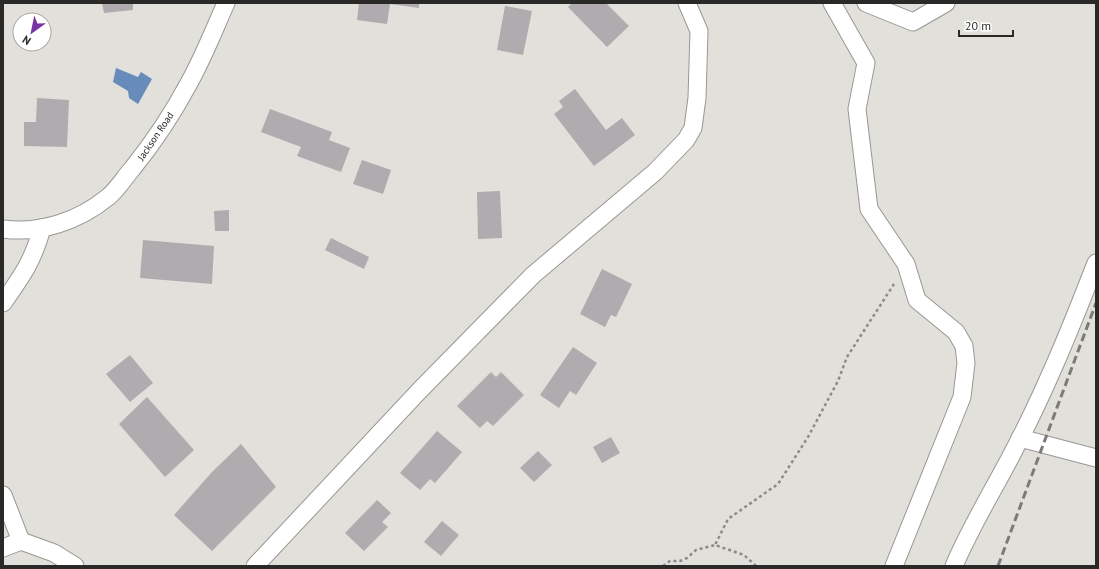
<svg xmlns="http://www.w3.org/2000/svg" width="1099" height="569" font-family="'PT Sans',sans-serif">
<rect width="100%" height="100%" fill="#e2e0db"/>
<polygon fill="#678bba" points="116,68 138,77 141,72 152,79 138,104 129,98 128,91 113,82"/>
<g fill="#afabaf">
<polygon points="102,3 133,3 133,10 104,13"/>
<polygon points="359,3 419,3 419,8 390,4 387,24 357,20"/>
<polygon points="572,3 606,3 629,26 607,47 568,7"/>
<polygon points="505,6 532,11 523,55 497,50"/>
<polygon points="575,89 606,130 622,118 635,135 594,166 554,114 563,107 559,101"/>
<polygon points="37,98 69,100 67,147 24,146 24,122 36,122"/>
<polygon points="270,109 332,132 329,140 350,148 341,172 297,156 301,147 261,132"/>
<polygon points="362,160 391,170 383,194 353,184"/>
<polygon points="500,191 502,238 478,239 477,192"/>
<polygon points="229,210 229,231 215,231 214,211"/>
<polygon points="331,238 369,257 364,269 325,250"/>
<polygon points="143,240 214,246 212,284 140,278"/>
<polygon points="602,269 632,284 616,317 611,315 605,327 580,314"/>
<polygon points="573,347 597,363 576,395 570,391 559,408 540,395"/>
<polygon points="130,355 153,383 130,402 106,374"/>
<polygon points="491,372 496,377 501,372 524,395 493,426 487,421 480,428 457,406"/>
<polygon points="147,397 194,450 165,477 119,424"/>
<polygon points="437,431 462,452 435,483 430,479 420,490 400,473"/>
<polygon points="611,437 620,453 602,463 593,447"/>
<polygon points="241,444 276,487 212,551 174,515 212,472"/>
<polygon points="538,451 552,465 534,482 520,468"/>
<polygon points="377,500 391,513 382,522 388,527 364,551 345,533"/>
<polygon points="442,521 459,535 441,556 424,542"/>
</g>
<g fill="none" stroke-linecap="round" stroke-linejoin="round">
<g stroke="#999793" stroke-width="19">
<g id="street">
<polyline points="832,3 866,63 857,109 869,209 906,264 917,300 956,332 964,346 966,363 962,397 894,566"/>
<polyline points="866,3 913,22 946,3"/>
<path d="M3 229C40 234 79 221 108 197 117 190 124 178 132 169 153 143 173 113 189 83 203 58 214 30 226 3"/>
<path d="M3 303C22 276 33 261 42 228"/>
<polyline points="1020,438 1096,458"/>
<polyline points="3,495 21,541"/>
<polyline points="3,548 21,541 54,553 75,566"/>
<polyline points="255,566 420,390 533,275 655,172 686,140 693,128 697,98 699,31 687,3"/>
<path d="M954 566C970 528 991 494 1010 458 1044 394 1070 330 1096 263"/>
</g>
</g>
<g stroke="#8c8b87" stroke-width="2.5" stroke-dasharray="3 3" stroke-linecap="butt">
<polyline points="663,566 670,561 680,561 687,558 696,550 715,545"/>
<polyline points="756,566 744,555 715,545 728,519 778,484 808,437 838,381 847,357 894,284"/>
</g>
<use href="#street" stroke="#fff" stroke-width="17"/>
<polyline stroke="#7c7b78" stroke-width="3" stroke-dasharray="8 4" stroke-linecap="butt" points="998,566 1096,303"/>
</g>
<g text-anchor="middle" stroke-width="3" stroke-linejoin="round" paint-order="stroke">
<g font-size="10" fill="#292927" stroke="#fff">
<text transform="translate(155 136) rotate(-56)" y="4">Jackson Road</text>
</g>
</g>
<rect width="1099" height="569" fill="none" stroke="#292927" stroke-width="8"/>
<g transform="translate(32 32) rotate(213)"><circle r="19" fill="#ffffff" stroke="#a9a9a9"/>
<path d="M0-3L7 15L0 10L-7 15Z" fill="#7833a7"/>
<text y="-6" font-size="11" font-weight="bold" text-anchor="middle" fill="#292927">N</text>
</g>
<path d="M959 30v6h54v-6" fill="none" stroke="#292927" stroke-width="2"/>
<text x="965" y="30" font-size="12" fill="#292927" stroke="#ffffff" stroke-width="3" paint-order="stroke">20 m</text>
</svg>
